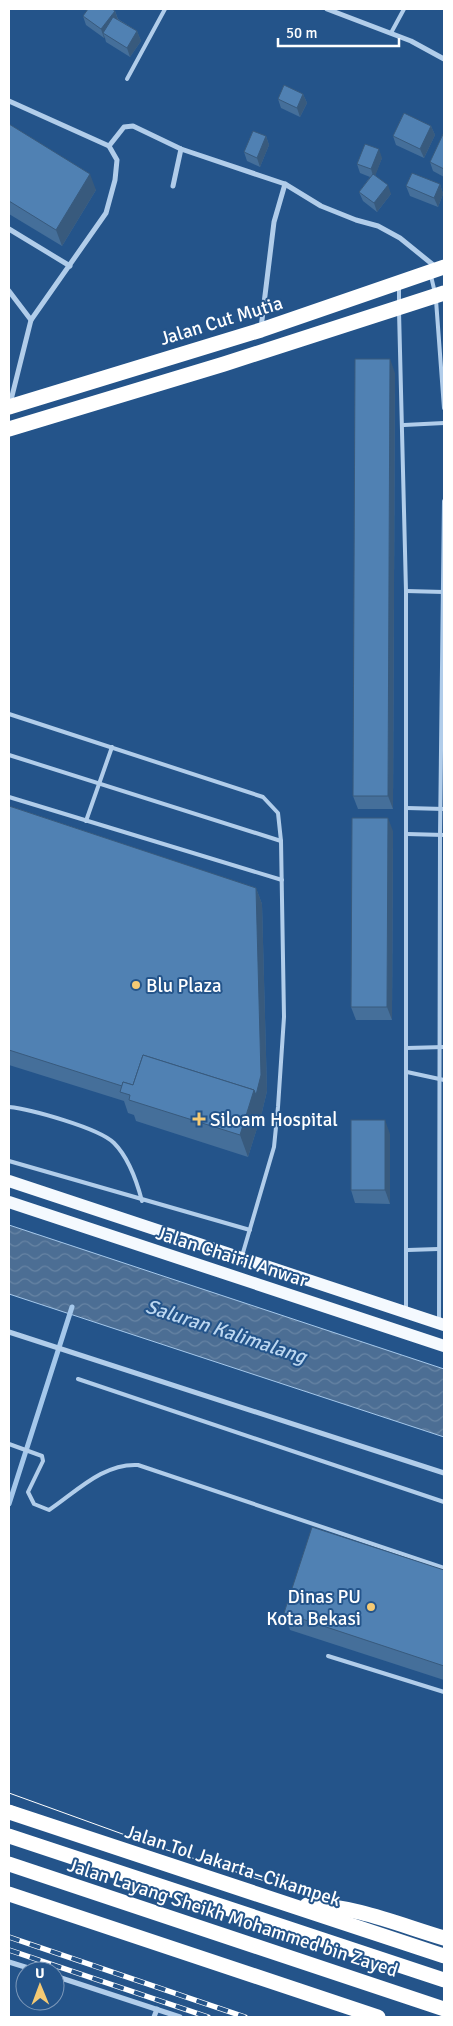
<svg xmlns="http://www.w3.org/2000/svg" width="453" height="2026" font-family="Signika,sans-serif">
<defs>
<pattern id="water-waves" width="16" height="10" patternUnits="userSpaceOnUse" patternTransform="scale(1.25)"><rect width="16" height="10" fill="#4c6e94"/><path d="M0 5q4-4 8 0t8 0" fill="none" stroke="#6784a4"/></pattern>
</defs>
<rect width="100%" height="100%" fill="#24548a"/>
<polygon fill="url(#water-waves)" stroke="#a5c8eb" points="9,1225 444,1369 444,1437 9,1294"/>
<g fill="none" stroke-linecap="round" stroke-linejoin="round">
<polyline stroke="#a5c8eb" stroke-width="5" points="9,1504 72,1307"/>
<g stroke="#b1cdea" stroke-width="4">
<polyline points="391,33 404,9"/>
<polyline points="127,79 165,9"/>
<polyline points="431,276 435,293"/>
<polyline points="399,286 399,304"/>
<polyline points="436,300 444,408"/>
<polyline points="399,311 406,591 406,1309"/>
<polyline points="404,425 444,423"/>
<polyline points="406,591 444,592"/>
<polyline points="9,714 263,797 278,813 281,841 284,1017 278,1107 274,1147 242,1256"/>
<polyline points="9,755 281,841"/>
<polyline points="9,797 282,880"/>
<polyline points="407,808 444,809"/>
<polyline points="86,821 112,747"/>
<polyline points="407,834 444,835"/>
<polyline points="407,1048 444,1047"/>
<polyline points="407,1072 444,1080"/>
<path d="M9 1107C30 1109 99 1128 114 1143 128 1157 137 1182 142 1201"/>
<polyline points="9,1161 250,1230"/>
<polyline points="408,1250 438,1249"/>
<polyline points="439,1322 440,835 444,501"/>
<polyline points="78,1379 444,1502"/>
<path d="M9 1444 42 1456 43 1461 28 1492 34 1504 49 1510C76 1492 103 1463 138 1465L444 1568"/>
<polyline points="328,1656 444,1692"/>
</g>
<g stroke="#b1cdea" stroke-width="5">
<polyline points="327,9 411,41 444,59"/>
<polyline points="9,101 109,146 117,160 115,180 106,213 31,320"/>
<polyline points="109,146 124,127 133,126 181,149 285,184 321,206 356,220 378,226 400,238 437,268"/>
<polyline points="173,186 181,149"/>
<polyline points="9,229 70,266"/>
<polyline points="9,291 31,320 10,404"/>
<polyline points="261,328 274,222 285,184"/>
<polyline points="9,1332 444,1473"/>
<polyline points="9,1962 38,1971"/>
<polyline points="55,1976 180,2017"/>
<polyline points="154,2017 157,2009"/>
</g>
<g stroke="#f4f9fe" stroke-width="12">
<polyline points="9,1181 444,1325"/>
<polyline points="9,1202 444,1346"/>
</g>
<g stroke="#fff" stroke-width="15">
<polyline points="9,407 261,330 444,267"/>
<polyline points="9,429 224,364 444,293"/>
<polyline points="9,1812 444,1956"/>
<polyline points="9,1836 444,1980"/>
<polyline points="9,1864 444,2009"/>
<polyline points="9,1894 378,2017"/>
<path d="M307 1905C353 1905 400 1925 444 1938"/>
</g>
<g stroke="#fff" stroke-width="1">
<polyline points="9,1793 164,1849 444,1938"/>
<polyline points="9,1805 166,1862 444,1950"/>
</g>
<g stroke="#fff" stroke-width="5.5">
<g id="rail">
<polyline points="9,1937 245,2017"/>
<polyline points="9,1950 208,2017"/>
</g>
</g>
<use href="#rail" stroke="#24548a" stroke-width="4" stroke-dasharray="11" stroke-linecap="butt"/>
</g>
<g fill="#456f9a">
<polygon points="115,11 118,19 137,31 141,41 130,57 106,42 105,38 104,38 86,25 83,16"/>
<polygon points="303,94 307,103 300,117 281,108 278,99"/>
<polygon points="9,124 96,190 62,246 9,214"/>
<polygon points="431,126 435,135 424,158 396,145 393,136"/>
<polygon points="444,132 444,177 433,171 430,162"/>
<polygon points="266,136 269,145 260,167 247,161 244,152"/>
<polygon points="382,158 375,175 391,194 377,212 363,201 359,192 370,177 360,173 357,164"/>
<polygon points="440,184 443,194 438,207 410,196 406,186"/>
<polygon points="395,373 393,809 358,809 353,796"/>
<polygon points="9,806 256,888 262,904 267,1091 262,1112 248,1157 136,1121 134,1115 128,1113 124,1101 9,1065"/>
<polygon points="393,831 392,1020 356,1020 351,1007"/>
<polygon points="390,1134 390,1204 355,1203 351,1190"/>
<polygon points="444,1570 444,1680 290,1630 284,1613"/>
</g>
<g fill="#385a7d">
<polygon points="115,11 118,20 103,33 105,38 104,38 101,29"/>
<polygon points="137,31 141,41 130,57 127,48"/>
<polygon points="303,94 307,103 300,117 297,108"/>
<polygon points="431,126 435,135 424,158 420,149"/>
<polygon points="266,136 269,145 260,167 257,158"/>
<polygon points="379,149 382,158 374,179 371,169"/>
<polygon points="90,174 96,190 62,246 56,230"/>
<polygon points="440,184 443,194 438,207 434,198"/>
<polygon points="388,185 391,194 377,212 374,203"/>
<polygon points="390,359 395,373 393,809 388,796"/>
<polygon points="388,818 393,831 392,1020 387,1007"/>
<polygon points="256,888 262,904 267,1091 262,1112 248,1157 240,1135"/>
<polygon points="385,1120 390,1134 390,1204 385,1190"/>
</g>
<g fill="#5081b3" stroke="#385a7d">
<polygon points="88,9 112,9 115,11 101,29 83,16"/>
<polygon points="113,17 137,31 127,48 103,33"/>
<polygon points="284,85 303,94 297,108 278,99"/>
<polygon points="404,113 431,126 420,149 393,136"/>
<polygon points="9,124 90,174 56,230 9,201"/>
<polygon points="253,131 266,136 257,158 244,152"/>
<polygon points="444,132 444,169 430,162"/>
<polygon points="365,144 379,149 371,169 357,164"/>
<polygon points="412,173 440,184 434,198 406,186"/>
<polygon points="373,174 388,185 374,203 359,192"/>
<polygon points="355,359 390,359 388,796 353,796"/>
<polygon points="9,806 256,888 261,1075 256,1095 254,1090 143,1055 133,1085 123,1082 122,1086 9,1050"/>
<polygon points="352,818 388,818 387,1007 351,1007"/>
<polygon points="143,1055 254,1090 240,1135 129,1100 130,1095 120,1092 123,1082 133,1085"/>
<rect x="351" y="1120" width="34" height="70"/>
<polygon points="312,1527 444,1570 444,1666 284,1613"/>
</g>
<g fill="#f5ca74" stroke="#24548a" stroke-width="2">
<circle cx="136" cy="985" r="5"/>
<path d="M196.5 1111.5h5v5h5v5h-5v5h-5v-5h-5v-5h5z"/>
<circle cx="371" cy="1607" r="5"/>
</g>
<g text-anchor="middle" stroke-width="4" stroke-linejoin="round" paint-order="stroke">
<g font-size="19" fill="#fff" stroke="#24548a">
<text transform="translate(221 320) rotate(-17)" y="7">Jalan Cut Mutia</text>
<text transform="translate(232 1256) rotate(18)" y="7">Jalan Chairil Anwar</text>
<text transform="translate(233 1865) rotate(18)" y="7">Jalan Tol Jakarta–Cikampek</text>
<text transform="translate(233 1917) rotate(18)" y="7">Jalan Layang Sheikh Mohammed bin Zayed</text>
</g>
<g font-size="19" fill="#fff" stroke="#24548a" text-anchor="start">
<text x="146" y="992">Blu Plaza</text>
<text x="210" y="1126">Siloam Hospital</text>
<text x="361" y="1603" text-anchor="end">Dinas PU<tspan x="361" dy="22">Kota Bekasi</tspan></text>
</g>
<g font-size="20" font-style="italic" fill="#bcd7f1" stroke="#24548a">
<text transform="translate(226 1331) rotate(18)" y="7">Saluran Kalimalang</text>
</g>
</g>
<rect width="453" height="2026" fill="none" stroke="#ffffff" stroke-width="20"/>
<g transform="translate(40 1986) rotate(359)"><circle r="24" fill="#24548a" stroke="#7c98b9"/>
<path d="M0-4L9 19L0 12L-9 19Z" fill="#f5ca74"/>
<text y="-8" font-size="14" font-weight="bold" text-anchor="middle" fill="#ffffff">U</text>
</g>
<path d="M278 38v8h121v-8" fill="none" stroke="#ffffff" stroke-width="2.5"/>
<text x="286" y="38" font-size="15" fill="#ffffff" stroke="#24548a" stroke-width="4" paint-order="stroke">50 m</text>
</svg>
